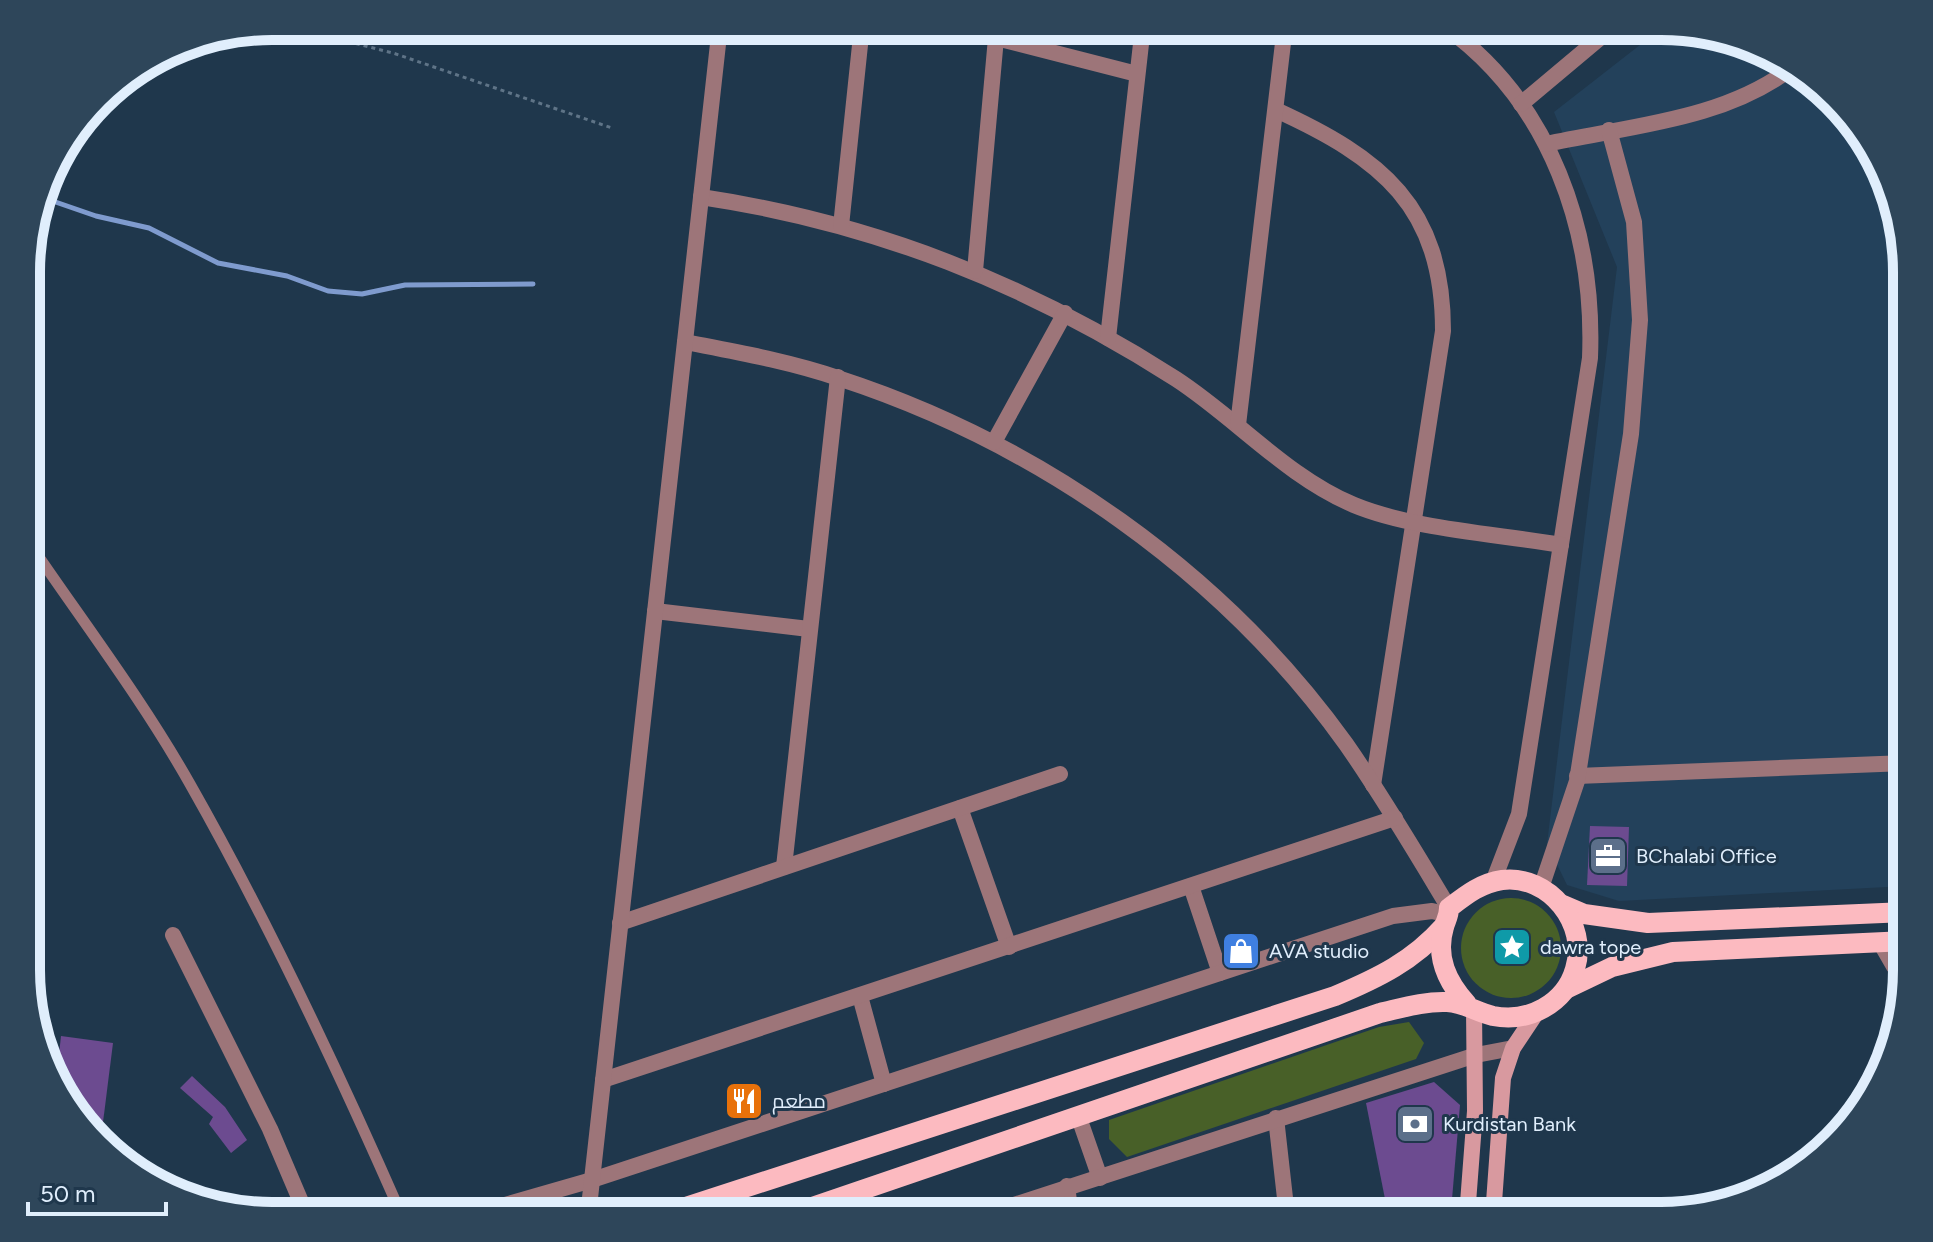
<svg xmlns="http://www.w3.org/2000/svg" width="1933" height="1242" font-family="Figtree,Cairo,sans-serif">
<rect width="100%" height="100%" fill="#1f374c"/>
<polygon fill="#23415b" points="1663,27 1811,82 1874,150 1906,257 1906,886 1619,901 1567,885 1547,844 1617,267 1554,112"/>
<g fill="#486028">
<circle cx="1511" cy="948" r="50"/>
<polygon points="1409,1022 1424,1043 1416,1059 1127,1157 1109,1139 1109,1120 1379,1027"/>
</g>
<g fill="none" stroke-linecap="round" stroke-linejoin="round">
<polyline stroke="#7f9bce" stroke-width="5" points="41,197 96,216 149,228 218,263 287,276 328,291 362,294 405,285 533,284"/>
</g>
<g fill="#6c4b90">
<polygon points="1590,826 1629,827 1627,886 1587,885"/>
<polygon points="61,1036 113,1043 101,1138 59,1093 56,1082"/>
<polygon points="192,1076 225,1107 247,1140 231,1153 209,1124 213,1117 180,1088"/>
<polygon points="1434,1082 1460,1105 1451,1211 1387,1209 1366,1103"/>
</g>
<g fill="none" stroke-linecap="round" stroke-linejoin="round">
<polyline stroke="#5f7487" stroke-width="3" stroke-dasharray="4 4" stroke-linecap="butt" points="286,26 393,53 612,128"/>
<g stroke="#9d7579" stroke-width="11">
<path d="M28 541C83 622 142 699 190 784 269 923 338 1070 402 1216"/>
<polyline points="1877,942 1892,968 1906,974"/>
<polyline points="107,1145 127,1165"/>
</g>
<g stroke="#9d7579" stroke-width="16">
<polyline points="949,26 1137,74"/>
<path d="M1444 26C1551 102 1595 232 1590 358L1519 814 1493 882"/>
<polyline points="1521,104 1614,26"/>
<path d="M1276 110C1381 158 1443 206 1443 331L1373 785"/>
<path d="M1546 144C1628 126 1726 120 1794 66"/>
<path d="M701 197C875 223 1028 284 1176 379 1236 418 1287 477 1354 505 1412 529 1498 534 1561 545"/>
<polyline points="841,226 862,26"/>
<polyline points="975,271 996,38"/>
<polyline points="1108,338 1143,26"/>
<path d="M685 342C736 352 788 361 838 378 1038 443 1223 572 1346 744 1383 797 1416 853 1449 908"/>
<polyline points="1238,425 1285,26"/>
<polyline points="994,442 1065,313"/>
<polyline points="655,611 809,629"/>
<polyline points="1577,776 1906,763"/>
<polyline points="960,808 1009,947"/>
<polyline points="784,867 838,377"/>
<polyline points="1191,886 1220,973"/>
<polyline points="1541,888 1577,781 1631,434 1640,320 1634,222 1609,130"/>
<polyline points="620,923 1060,774"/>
<polyline points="173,935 270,1129 307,1216"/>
<polyline points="860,996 884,1084"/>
<polyline points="603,1080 1395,818"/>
<polyline points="1078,1115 1100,1178"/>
<polyline points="1276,1118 1287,1216"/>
<polyline points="1067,1186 1071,1216"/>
<polyline points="467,1216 592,1180 1393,916 1432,911 1449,915"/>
<polyline points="588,1216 720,26"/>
<polyline points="980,1216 1476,1055 1513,1048"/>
</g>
<g stroke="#d8999f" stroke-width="16">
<polyline points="1467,1216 1475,1111 1474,1008"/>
<polyline points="1493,1216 1503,1078 1513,1048 1537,1012"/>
</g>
<g stroke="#fcbac0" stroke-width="20">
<polyline points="1563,905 1584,914 1648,923 1906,912"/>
<polyline points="1566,989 1612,967 1673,952 1906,941"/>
<path d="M658 1216 1335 996C1378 978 1413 961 1444 926"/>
<path d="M786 1216 1380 1013C1402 1008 1425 1001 1447 1002 1465 1003 1476 1012 1493 1016 1528 1023 1565 1004 1575 969 1589 924 1549 874 1502 880 1481 883 1466 895 1449 908 1449 916 1446 920 1444 927 1435 957 1447 982 1467 1004"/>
</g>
</g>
<defs>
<g id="office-square" transform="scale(2)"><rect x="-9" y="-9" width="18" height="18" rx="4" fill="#5c6f8a" stroke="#1f374c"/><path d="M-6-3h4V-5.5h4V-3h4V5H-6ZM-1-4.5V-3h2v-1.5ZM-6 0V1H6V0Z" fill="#fff"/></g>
<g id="sight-square" transform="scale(2)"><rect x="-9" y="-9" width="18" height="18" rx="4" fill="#0f9aa8" stroke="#1f374c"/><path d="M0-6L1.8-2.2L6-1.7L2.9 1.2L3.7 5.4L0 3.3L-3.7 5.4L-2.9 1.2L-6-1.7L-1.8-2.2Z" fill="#fff"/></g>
<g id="shop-square" transform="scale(2)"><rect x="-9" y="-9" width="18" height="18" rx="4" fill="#3f7fe0" stroke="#1f374c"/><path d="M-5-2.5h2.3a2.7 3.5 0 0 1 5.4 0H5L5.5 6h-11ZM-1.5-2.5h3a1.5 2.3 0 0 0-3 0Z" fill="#fff"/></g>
<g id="restaurant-square" transform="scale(2)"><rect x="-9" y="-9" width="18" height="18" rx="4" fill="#e8710a" stroke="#1f374c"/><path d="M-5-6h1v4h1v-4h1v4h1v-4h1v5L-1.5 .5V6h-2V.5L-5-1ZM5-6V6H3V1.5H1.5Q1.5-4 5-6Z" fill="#fff"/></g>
<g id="bank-square" transform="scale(2)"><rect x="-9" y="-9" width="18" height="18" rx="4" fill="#5c6f8a" stroke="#1f374c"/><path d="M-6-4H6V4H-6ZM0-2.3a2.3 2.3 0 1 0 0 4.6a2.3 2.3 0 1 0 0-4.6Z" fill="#fff"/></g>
</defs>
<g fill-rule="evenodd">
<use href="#office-square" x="1608" y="856"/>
<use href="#sight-square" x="1512" y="947"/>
<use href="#shop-square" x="1241" y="951"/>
<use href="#restaurant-square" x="744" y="1101"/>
<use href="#bank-square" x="1415" y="1124"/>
</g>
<g text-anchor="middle" stroke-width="6" stroke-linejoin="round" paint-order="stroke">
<g font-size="20" fill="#e0eefc" stroke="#1f374c" text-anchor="start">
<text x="1636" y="863">BChalabi Office</text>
<text x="1540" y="954">dawra tope</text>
<text x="1269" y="958">AVA studio</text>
<text x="772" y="1108">مطعم</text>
<text x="1443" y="1131">Kurdistan Bank</text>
</g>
</g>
<path d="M0 0H1933V1242H0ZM272 40H1661A232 232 0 0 1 1893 272V970A232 232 0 0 1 1661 1202H272A232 232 0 0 1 40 970V272A232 232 0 0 1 272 40Z" fill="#2e465a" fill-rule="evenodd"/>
<path fill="none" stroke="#e0eefc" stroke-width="10" d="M272 40H1661A232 232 0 0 1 1893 272V970A232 232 0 0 1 1661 1202H272A232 232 0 0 1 40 970V272A232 232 0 0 1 272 40Z"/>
<path d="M28 1202v12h138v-12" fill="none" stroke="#e0eefc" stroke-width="4"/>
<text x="40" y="1202" font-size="24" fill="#e0eefc" stroke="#1f374c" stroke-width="6" paint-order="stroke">50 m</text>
</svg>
